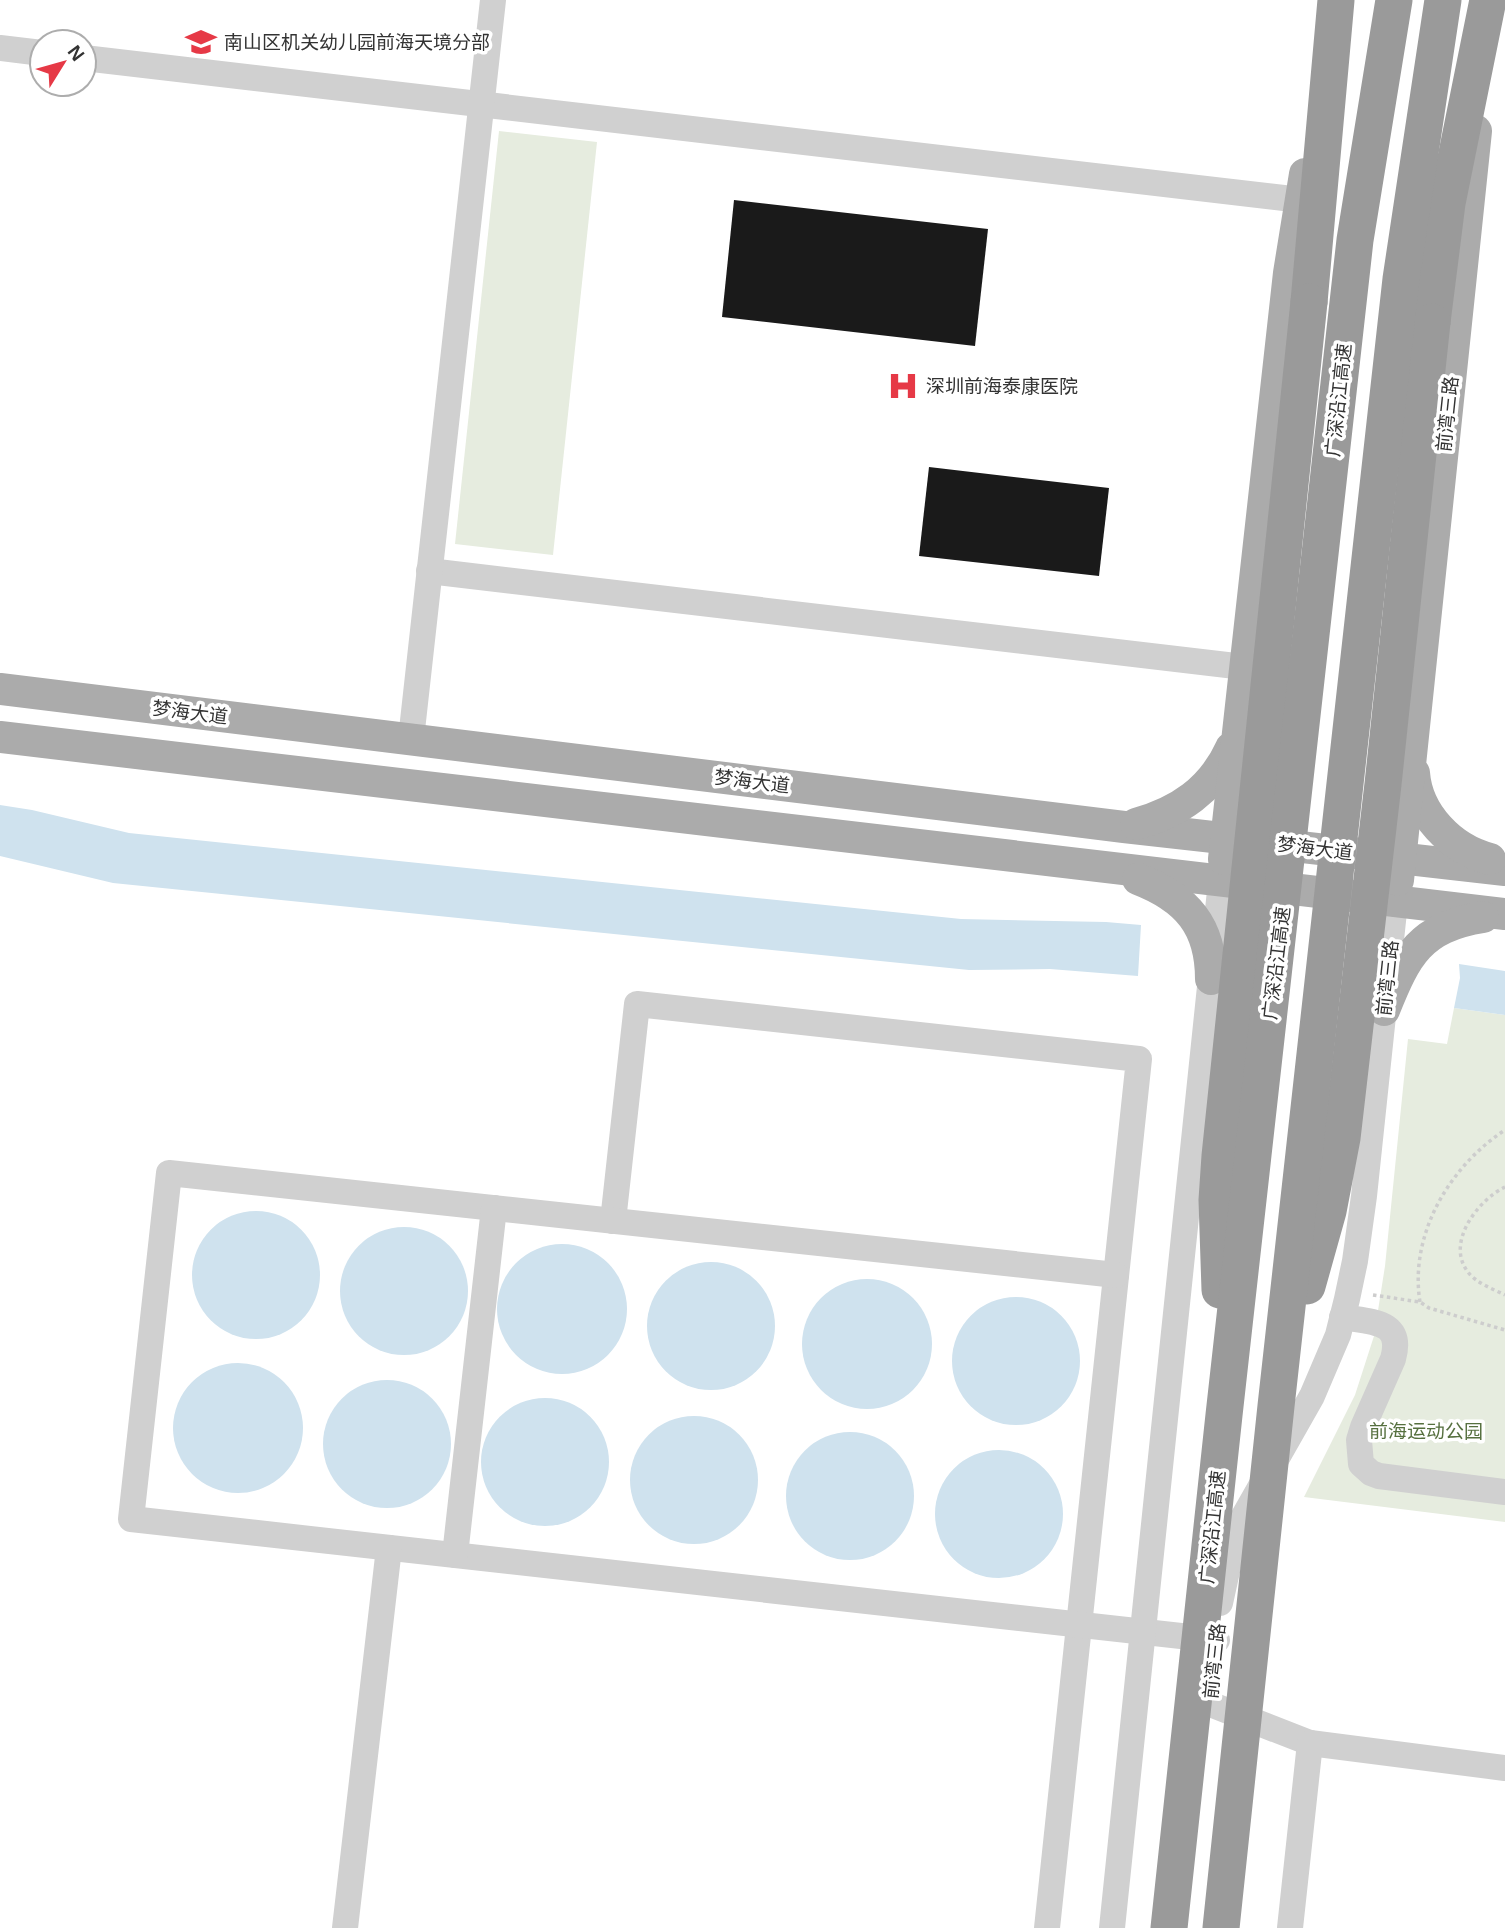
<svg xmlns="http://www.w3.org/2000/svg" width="1505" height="1928" font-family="Arial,'Noto Sans SC',sans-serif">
<rect width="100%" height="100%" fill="#fff"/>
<g fill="#e6ecdf">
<polygon points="499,131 597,142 553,555 455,544"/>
<polygon points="1454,1008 1505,1015 1505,1522 1304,1497 1355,1395 1374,1336 1385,1266 1408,1039 1447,1044"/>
</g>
<g fill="#cfe2ee">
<polygon points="0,805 32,810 129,833 961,919 1106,922 1141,925 1138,976 1050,969 969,970 113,883 0,856"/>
<polygon points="1459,964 1505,971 1505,1015 1454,1008 1460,978"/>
<circle cx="256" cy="1275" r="64"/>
<circle cx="404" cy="1291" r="64"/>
<circle cx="562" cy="1309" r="65"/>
<circle cx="711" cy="1326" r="64"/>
<circle cx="867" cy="1344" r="65"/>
<circle cx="1016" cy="1361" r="64"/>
<circle cx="238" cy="1428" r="65"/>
<circle cx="387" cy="1444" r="64"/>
<circle cx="545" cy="1462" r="64"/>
<circle cx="694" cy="1480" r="64"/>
<circle cx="850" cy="1496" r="64"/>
<circle cx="999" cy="1514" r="64"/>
</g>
<g fill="#1a1a1a">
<polygon points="734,200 988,229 975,346 722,317"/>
<polygon points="929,467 1109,488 1099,576 919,556"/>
</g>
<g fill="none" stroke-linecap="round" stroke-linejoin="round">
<g stroke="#cdcdcd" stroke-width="3.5" stroke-dasharray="3.5 3.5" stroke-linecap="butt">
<path d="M1505 1187C1478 1200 1445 1243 1468 1272 1476 1283 1493 1289 1505 1295"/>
<polyline points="1373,1295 1420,1302 1429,1308 1505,1330"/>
<path d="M1420 1302C1409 1234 1450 1166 1505 1130"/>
</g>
<g stroke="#d0d0d0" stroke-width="26">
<polyline points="0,48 42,53"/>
<polyline points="84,58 1301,200"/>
<polyline points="429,571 1244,667"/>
<polyline points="411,739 493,0"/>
<polyline points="613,1221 637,1004 1139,1059 1047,1928"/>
<polyline points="1116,1275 169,1173 131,1519 1217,1640"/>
<path d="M1342 1317C1371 1322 1404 1320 1393 1359L1363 1427 1359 1440 1361 1464 1371 1473 1379 1476 1505 1492"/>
<polyline points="455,1555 494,1208"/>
<polyline points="1220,1603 1234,1539 1244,1516 1312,1396 1338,1335 1347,1299 1355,1261 1364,1196 1395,902"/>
<polyline points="1210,1704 1310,1743 1505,1768"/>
<polyline points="345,1928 389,1548"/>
<polyline points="1112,1928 1221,881"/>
<polyline points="1290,1928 1310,1743"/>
</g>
<g stroke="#ababab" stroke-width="32">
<polyline points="0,689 1124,827 1505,870"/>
<polyline points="0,737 1505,914"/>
<path d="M1414 773C1417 814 1451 849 1490 859"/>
<path d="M1136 824C1179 812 1212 790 1231 748"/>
<polyline points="1224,859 1289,273 1305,174"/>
<path d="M1138 879C1187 898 1211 926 1211 979"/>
<polyline points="1398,880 1476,131"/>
<path d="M1384 1010C1406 955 1420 927 1483 917"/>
</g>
<g stroke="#9a9a9a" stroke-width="37">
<polyline points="1309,302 1336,0"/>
<polyline points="1432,322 1447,203 1488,0"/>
</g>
<g stroke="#9a9a9a" stroke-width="37">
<polyline points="1307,1286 1328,1211 1342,1138 1383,784 1432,322"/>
<polyline points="1220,1290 1217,1200 1220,1156 1309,302"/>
<polyline points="1169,1928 1224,1415 1355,240 1394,0"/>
<polyline points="1221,1928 1276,1406 1401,279 1443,0"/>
</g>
</g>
<defs>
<g id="school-bare" transform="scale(2.415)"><path d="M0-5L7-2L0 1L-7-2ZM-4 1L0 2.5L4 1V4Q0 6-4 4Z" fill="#e63946" stroke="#fff" stroke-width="2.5" paint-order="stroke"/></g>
<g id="hospital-bare" transform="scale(2.415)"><path d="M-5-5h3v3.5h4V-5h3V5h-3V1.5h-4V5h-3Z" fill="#e63946" stroke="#fff" stroke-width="2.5" paint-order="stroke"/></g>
</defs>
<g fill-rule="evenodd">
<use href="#school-bare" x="201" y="42"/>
<use href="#hospital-bare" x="903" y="386"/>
</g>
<g text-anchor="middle" stroke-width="7" stroke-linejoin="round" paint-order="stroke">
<g font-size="19" fill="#333" stroke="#fff" text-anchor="start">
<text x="224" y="49">南山区机关幼儿园前海天境分部</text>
<text x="926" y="393">深圳前海泰康医院</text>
</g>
<g font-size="19" fill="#333" stroke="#fff">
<text transform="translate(1338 400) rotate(-84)" y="7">广深沿江高速</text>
<text transform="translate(1447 414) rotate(-84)" y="7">前湾三路</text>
<text transform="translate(190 712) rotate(7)" y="7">梦海大道</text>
<text transform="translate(752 781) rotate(7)" y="7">梦海大道</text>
<text transform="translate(1315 848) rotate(7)" y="7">梦海大道</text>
<text transform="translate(1276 963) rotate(-83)" y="7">广深沿江高速</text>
<text transform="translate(1387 978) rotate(-84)" y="7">前湾三路</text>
<text transform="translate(1212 1527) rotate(-84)" y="7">广深沿江高速</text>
<text transform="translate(1214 1661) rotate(-84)" y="7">前湾三路</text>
</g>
<g font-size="19" fill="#56703f" stroke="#fff">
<text x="1426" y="1438">前海运动公园</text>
</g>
</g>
<g transform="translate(63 63) rotate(53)"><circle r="33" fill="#ffffff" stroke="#adadad" stroke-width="2"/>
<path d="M0-5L12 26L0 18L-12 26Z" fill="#e63946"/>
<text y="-10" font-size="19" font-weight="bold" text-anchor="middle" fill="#333333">N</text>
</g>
</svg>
